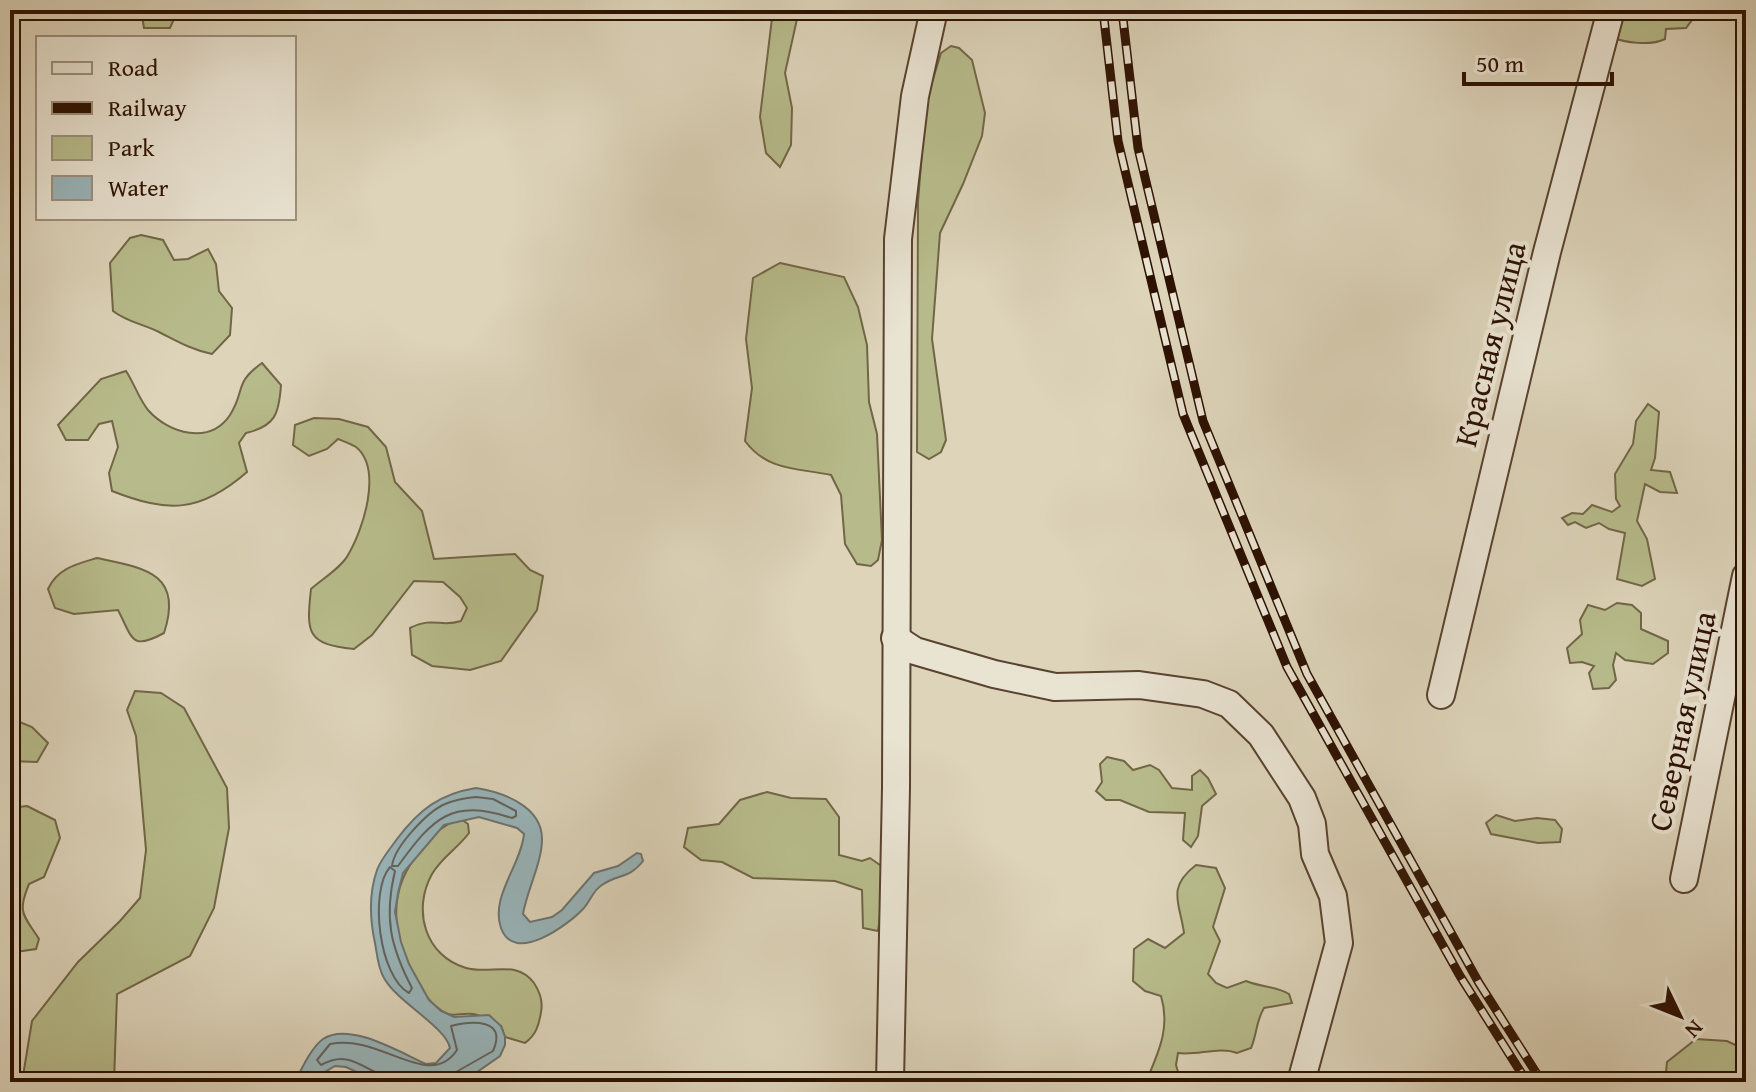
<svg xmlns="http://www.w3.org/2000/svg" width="1756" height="1092" font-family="'Gentium Book Plus',serif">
<rect width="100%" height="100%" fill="#ddd4ba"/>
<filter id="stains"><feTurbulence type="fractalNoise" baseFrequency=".0025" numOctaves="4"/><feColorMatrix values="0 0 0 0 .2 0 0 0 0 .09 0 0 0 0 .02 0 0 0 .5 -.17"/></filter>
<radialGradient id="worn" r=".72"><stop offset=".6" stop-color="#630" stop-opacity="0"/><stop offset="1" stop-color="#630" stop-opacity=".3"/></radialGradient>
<g fill="#b7bb8b" stroke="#726646" stroke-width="2">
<polygon points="141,10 176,10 177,12 170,28 144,28"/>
<polygon points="773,10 799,10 785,73 792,108 791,145 780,167 766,153 760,117"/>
<path d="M1619 10H1696L1695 16 1686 28 1666 29 1665 39C1651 46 1625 43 1611 37Z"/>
<polygon points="951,46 959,48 972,60 985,113 982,136 963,184 940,233 932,339 946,440 941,452 929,459 917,452 918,202 926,102 941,53"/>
<path d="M141 235 163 240 174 260 188 259 208 249 216 264 219 291 232 308 230 335 212 354C192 350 177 341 159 332 143 324 127 322 113 311L110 263 130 238Z"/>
<path d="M780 263 844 277 858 307 867 345 869 402 877 434 882 540 878 560 871 566 857 564 845 544 841 495 831 475C798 468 767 471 745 441L752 388 746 339 753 278Z"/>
<path d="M262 363 281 385C279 413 276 426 246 433L239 443 247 472C200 513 168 513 112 491L109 473 118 447 112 421 99 424 88 440H66L58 425 101 379 126 371C134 383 139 399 148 410 169 434 210 445 230 415 246 390 233 384 262 363Z"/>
<polygon points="1648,404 1659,412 1655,458 1651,470 1670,472 1677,493 1660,492 1645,484 1637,521 1647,539 1655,579 1642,586 1617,579 1625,533 1609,529 1599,523 1586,528 1575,522 1568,525 1562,518 1572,513 1583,514 1592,505 1612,512 1620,506 1616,499 1615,474 1633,444 1636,421"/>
<path d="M314 418 339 419 368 427 386 447 395 482 422 511 434 559 515 554 530 570 543 576 537 610 501 661 470 670 432 666 412 655 410 628C434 616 440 628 461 621L467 608 460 597 443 582 414 581 372 635 354 649C307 644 306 634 311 589 322 579 341 568 348 555 363 530 383 469 356 447 351 444 343 441 338 439L327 449 309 456 293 445 295 425Z"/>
<path d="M97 558C144 568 184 573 164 633 131 651 133 639 118 610L74 614 55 608 48 589C58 568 77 564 97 558Z"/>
<polygon points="1617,603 1632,605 1641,613 1641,629 1668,641 1668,653 1653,664 1625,660 1616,653 1613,665 1616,680 1609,688 1593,689 1589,673 1594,666 1582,662 1570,663 1567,648 1582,634 1580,620 1588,605 1605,610"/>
<polygon points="135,691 161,693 184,708 227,788 229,828 214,908 190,956 117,994 114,1082 22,1082 32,1021 78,962 120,921 140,898 146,850 136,736 127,710"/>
<polygon points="10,718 32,727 48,743 37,762 10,761"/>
<polygon points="1107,757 1124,761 1133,770 1150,765 1159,770 1172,788 1192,790 1192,776 1200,770 1208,778 1216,794 1202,806 1198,836 1191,847 1183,840 1185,813 1149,812 1120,800 1106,800 1096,791 1102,782 1100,764"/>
<polygon points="767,792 791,798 826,799 839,817 839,855 862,861 870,858 887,870 878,931 863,928 862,890 835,881 753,878 722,862 701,860 684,847 688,828 719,824 740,800"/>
<path d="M27 806 55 820 60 838 44 877 29 884C17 913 23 914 39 939L36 949 16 952 10 945V808Z"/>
<polygon points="1496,815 1515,821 1537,818 1555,820 1562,829 1560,842 1538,843 1491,834 1486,823"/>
<path d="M461 819 468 824 469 833C458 848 442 857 432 874 412 910 425 956 466 968 491 975 516 959 534 983 540 992 543 1002 541 1012 539 1025 536 1035 525 1043L505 1037 501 1026C493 1023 482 1015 473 1014 458 1012 453 1020 438 1008 426 999 420 986 413 973 390 929 388 886 423 848 436 832 442 825 461 819Z"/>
<path d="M1196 865 1216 868 1225 888 1213 927 1220 941 1208 974 1216 983 1227 988 1246 981C1260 987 1276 986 1289 994L1292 1003 1264 1008C1256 1021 1257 1034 1251 1048L1237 1053C1220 1046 1196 1056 1178 1053L1176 1065 1181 1082H1137L1148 1077C1160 1049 1170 1026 1161 996L1145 991 1133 981 1134 949 1148 939 1165 948 1184 933C1180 903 1166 888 1196 865Z"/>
<polygon points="1696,1039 1727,1041 1746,1050 1746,1082 1665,1082 1667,1062"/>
</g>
<path fill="#98b5bb" stroke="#6d7371" stroke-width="2" d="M476 788C502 792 542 806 542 839 542 863 527 890 523 914L530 922 552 917 562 910 594 873 618 866 637 853 641 854 643 861C629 879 618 874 602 885 593 890 590 902 583 909 568 925 514 965 501 928 490 897 521 865 524 834L517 828 479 817 444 825 403 873 398 893 395 912 401 942 409 964 429 1000 441 1011 454 1017 489 1015 501 1026 505 1037V1045L500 1056 477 1072 458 1079 450 1082H378L346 1067 335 1066 325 1072 320 1082H295C302 1068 311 1048 323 1039 349 1021 401 1053 426 1064L436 1063 450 1048C446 1027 397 1002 384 978 378 968 377 954 375 943 370 920 369 893 377 870 381 859 390 849 397 839 419 810 439 794 476 788Z"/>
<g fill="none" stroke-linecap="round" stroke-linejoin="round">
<g stroke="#62635e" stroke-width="2">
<path d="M476 797 493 799 516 811V816L512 818C451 798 433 818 398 866H392C394 847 427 812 445 804 455 800 465 798 476 797Z"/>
<path d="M390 867 395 871C384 917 390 946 412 988L409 993C379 977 369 891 390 867Z"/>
<path d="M379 1082 375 1072C354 1061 343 1053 321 1065L317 1060 330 1044C380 1033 429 1092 457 1050L451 1026C471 1021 508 1018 493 1051L456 1072 452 1082"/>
</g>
<g stroke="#59422f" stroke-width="30">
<g id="minor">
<polyline points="895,638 915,651 994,674 1055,687 1139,685 1203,694 1229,704 1261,735 1302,798 1312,824 1315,854 1333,896 1339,943 1301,1082"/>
<polyline points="1441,695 1547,252 1611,10"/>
<polyline points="1684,879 1746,576"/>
<polyline points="890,1082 896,788 898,239 915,96 934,10"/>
</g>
</g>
<use href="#minor" stroke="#e9e3d2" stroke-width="26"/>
<g stroke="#2d1101" stroke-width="9">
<g id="rail">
<polyline points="1103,10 1118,141 1183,414 1287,667 1460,976 1527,1082"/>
<polyline points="1122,10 1138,148 1203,421 1307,674 1479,983 1542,1082"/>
</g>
</g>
<use href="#rail" stroke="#e9e3d2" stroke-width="6" stroke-dasharray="18" stroke-linecap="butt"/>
</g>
<g text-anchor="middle" stroke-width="8" stroke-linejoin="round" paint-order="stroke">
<g font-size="32" fill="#2d1101" stroke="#e9e3d2">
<text transform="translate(1490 344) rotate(-76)" y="11">Красная улица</text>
<text transform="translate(1682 721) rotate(-78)" y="11">Северная улица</text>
</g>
</g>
<rect width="1756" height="1092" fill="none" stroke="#ddd4ba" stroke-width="40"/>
<rect x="12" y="12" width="1732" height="1068" fill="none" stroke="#2d1101" stroke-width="4"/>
<rect x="20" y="20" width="1716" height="1052" fill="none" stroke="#2d1101" stroke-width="2"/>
<rect x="36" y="36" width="260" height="184" fill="#e9e3d2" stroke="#9e8f7e" stroke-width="2"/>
<rect x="52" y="62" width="40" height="12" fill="#e9e3d2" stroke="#9e8f7e" stroke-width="2"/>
<text x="108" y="76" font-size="24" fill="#2d1101">Road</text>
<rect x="52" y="102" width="40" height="12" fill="#2d1101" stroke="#9e8f7e" stroke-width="2"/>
<text x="108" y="116" font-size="24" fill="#2d1101">Railway</text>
<rect x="52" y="136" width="40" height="24" fill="#b7bb8b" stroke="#9e8f7e" stroke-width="2"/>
<text x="108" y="156" font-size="24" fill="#2d1101">Park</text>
<rect x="52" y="176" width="40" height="24" fill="#98b5bb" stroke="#9e8f7e" stroke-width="2"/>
<text x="108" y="196" font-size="24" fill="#2d1101">Water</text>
<g transform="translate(1680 1016) rotate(133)" stroke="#e9e3d2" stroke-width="6" paint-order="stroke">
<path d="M0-6L14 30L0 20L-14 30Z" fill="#2d1101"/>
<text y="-12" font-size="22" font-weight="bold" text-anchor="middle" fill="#2d1101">N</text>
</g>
<path d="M1464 72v12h148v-12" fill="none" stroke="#2d1101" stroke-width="4"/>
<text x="1476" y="72" font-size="24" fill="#2d1101" stroke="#e9e3d2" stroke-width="6" paint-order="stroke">50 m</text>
<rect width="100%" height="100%" filter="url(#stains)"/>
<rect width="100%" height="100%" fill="url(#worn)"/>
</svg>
